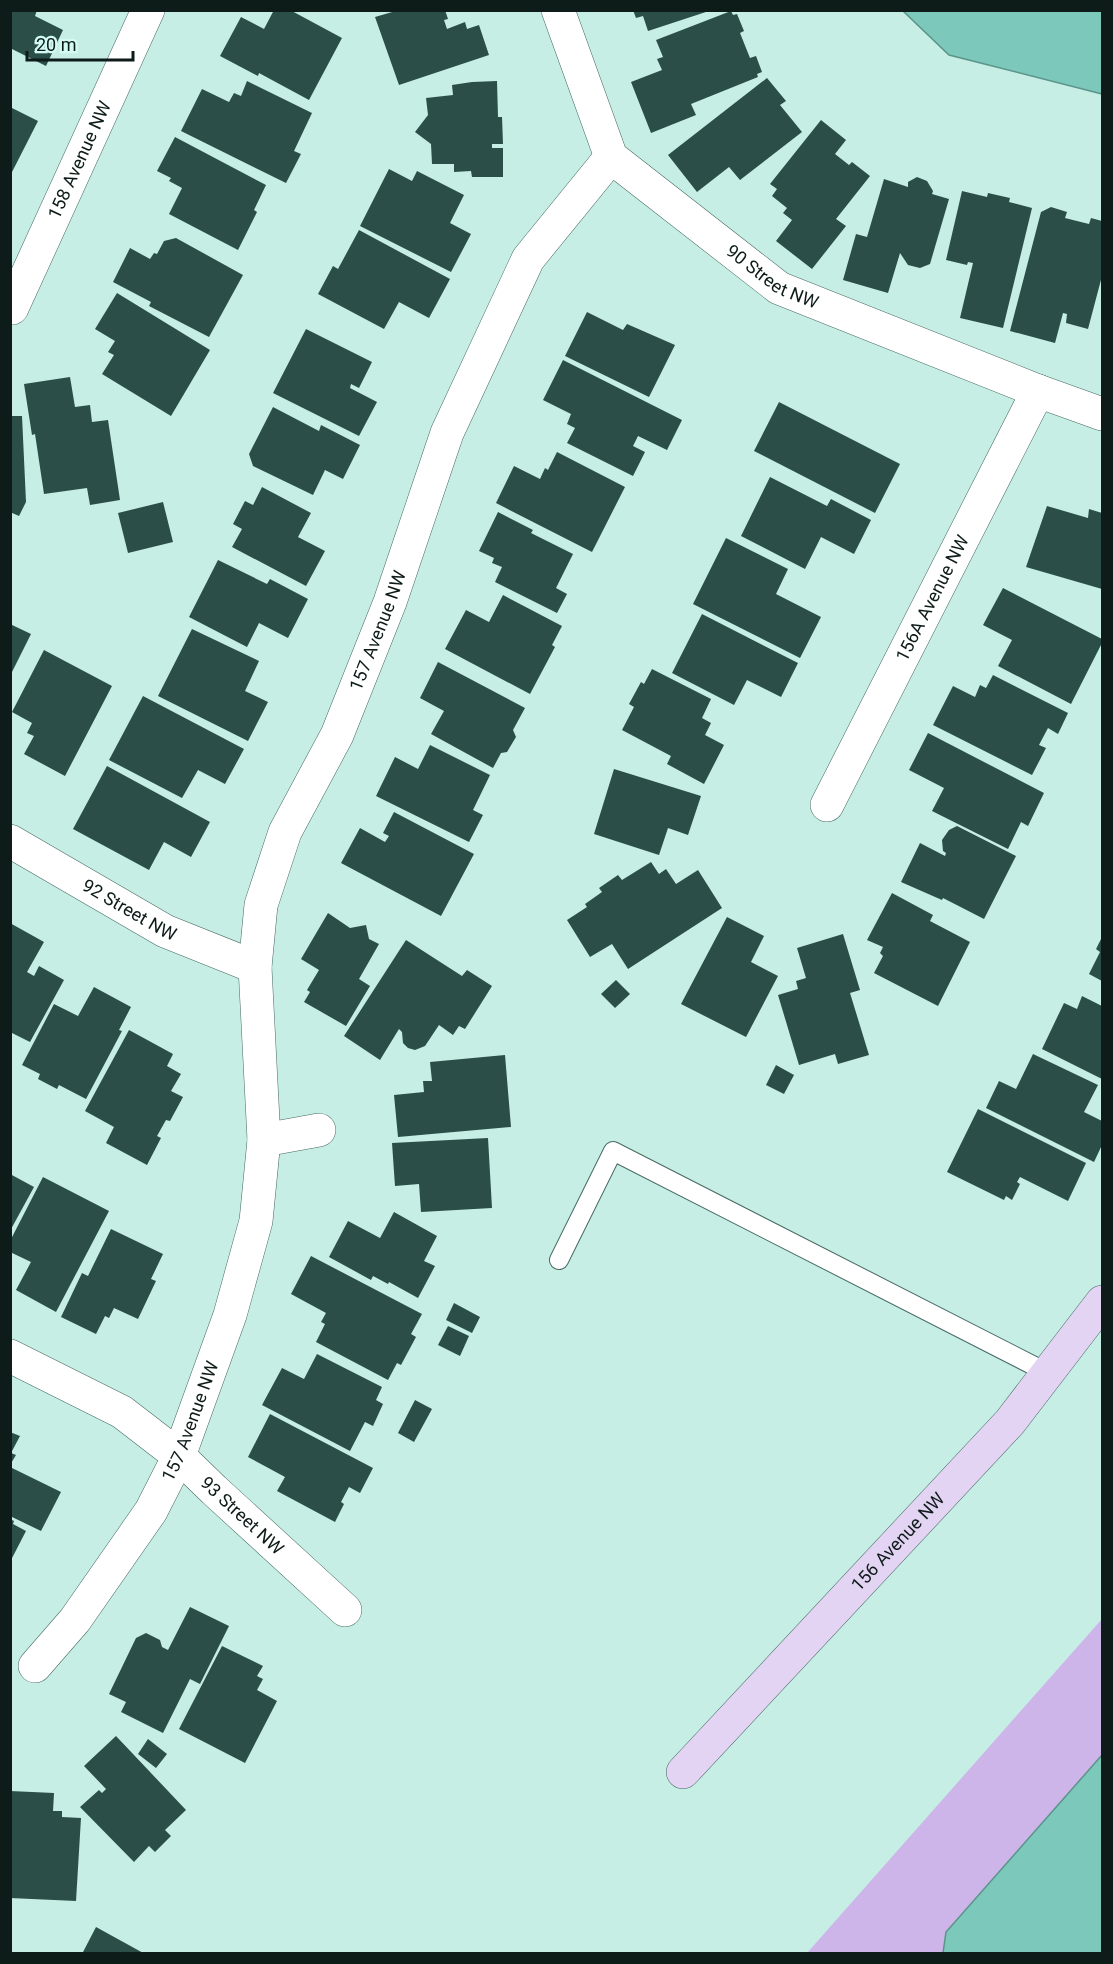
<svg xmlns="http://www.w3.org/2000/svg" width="1113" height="1964" font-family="Roboto,sans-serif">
<rect width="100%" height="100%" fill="#c6eee5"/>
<polygon fill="#cdb5ea" points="1102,1619 1102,1953 807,1953"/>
<g fill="#7cc8ba" stroke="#5b948a" stroke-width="1.5">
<polygon points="903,11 1102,11 1102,94 949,55"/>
<polygon points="1102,1755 1102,1953 943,1953 946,1932"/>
</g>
<g fill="#2b4e48">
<polygon points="10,10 37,10 35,16 63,30 46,66 10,48"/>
<polygon points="274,10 290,10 342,38 309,100 259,73 258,76 220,56 241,17 264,29"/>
<polygon points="399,10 445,10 448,19 444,20 447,29 465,22 467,29 479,25 489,55 399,85 375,17"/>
<polygon points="633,10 709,10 709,11 648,31 643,16 636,18"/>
<polygon points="731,11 733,15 737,14 744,31 740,33 750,58 756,56 762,72 757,74 758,77 691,104 696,115 651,133 631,82 662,70 657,59 663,57 656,40"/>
<polygon points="767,78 786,101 780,105 802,132 740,180 729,167 697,192 668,155"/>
<polygon points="247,81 312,113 294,151 301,154 286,183 181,131 202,89 229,102 234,93 241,96"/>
<polygon points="497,81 498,117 502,117 503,144 492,144 492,148 503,148 503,177 472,177 471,171 454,172 454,164 432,164 431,144 415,132 428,115 426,98 453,95 452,85 472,82"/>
<polygon points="10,107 38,121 10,176"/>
<polygon points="821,120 846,140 835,154 849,165 852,162 870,176 836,219 846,226 812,269 776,241 792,220 783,213 787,208 772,196 777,189 770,184"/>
<polygon points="175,137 266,185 254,210 257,212 238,250 169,214 182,188 169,181 171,178 157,171"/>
<polygon points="389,169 412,181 417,171 464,195 450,223 471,234 451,272 360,226"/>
<polygon points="917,177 927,181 933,191 932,194 949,199 930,264 920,268 908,265 900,253 888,293 843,280 856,234 867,237 884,179 908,187 908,182"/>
<polygon points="962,191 987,197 988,193 1010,198 1009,202 1032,208 1003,328 960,318 973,263 968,262 967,265 946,260"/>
<polygon points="1051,207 1067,212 1065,218 1089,224 1091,218 1102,221 1102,276 1088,329 1066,323 1067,314 1063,313 1055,343 1010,331 1041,212"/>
<polygon points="359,230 450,279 429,318 399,302 384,329 318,294 333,266 338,269"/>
<polygon points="176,238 243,275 209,337 149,306 151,302 113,282 130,248 150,259 154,253 157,254 164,241"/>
<polygon points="117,293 210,350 171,416 102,374 114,355 108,352 115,341 95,329"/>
<polygon points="587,312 623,330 627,324 675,345 649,397 565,356"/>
<polygon points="306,329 372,362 359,388 351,384 350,388 377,402 359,436 273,393"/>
<polygon points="563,360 682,420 667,450 638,436 633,446 645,452 633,476 567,443 575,428 567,424 571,414 543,400"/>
<polygon points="70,377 75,407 90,405 92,422 108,420 120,500 90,505 87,488 44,494 35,434 32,435 24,384"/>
<polygon points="779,402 900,464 875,513 754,451"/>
<polygon points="273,407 319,431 321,425 360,445 343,479 325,470 313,495 253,466 249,454"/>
<polygon points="10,416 22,416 26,502 19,516 10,512"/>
<polygon points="557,452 625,487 592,552 496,503 514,466 540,479 545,468 548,470"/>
<polygon points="770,477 827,506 831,499 871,520 854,554 821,537 805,569 741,536"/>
<polygon points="262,487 311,513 298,537 325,551 306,586 232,547 242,529 233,524 245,501 253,505"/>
<polygon points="163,502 173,542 128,553 118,513"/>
<polygon points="1047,506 1088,518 1089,509 1102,513 1102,589 1026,567"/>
<polygon points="498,512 533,530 531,533 573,554 556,588 567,594 557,613 495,582 502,567 492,563 494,558 479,551"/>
<polygon points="726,538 788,569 776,594 821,617 800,658 693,604"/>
<polygon points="218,560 267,584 270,579 308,599 288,638 259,623 247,647 189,617"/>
<polygon points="1003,588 1102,639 1102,643 1071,704 998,666 1012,640 983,625"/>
<polygon points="503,595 562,626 552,645 555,647 530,694 445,649 466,610 489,622"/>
<polygon points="702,614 798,663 781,697 747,680 734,705 672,673"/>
<polygon points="10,624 31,634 10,676"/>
<polygon points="192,629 259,661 245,691 268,702 248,741 158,696"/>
<polygon points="44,650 112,686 65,776 24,754 34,736 27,733 32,723 12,712"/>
<polygon points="438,662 525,708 513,730 516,737 507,752 501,753 493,768 431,734 444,711 420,698"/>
<polygon points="652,669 711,699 702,718 711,723 705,735 724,745 704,784 667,764 671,756 622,730 634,707 629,704 641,682 644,684"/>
<polygon points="993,675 1068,713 1058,734 1048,728 1039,745 1046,748 1032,775 933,725 953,686 975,697 980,685 986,688"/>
<polygon points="143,696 244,749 225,784 198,770 182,798 109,760"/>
<polygon points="928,733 1044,793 1028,826 1021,822 1008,849 932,811 944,788 909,770"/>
<polygon points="430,745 490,775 473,810 483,815 469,842 376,796 395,757 418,769"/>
<polygon points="107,766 210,822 191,857 164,842 149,870 73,829"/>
<polygon points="614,769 701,796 688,835 668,828 659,855 594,834"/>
<polygon points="394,812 474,854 441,916 341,863 360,828 385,842 389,836 383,833"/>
<polygon points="957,826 1016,856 984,919 943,898 942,900 901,882 920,843 945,856 946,853 943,851 942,840 949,830"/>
<polygon points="651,862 659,874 666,869 676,884 698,870 722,908 628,969 612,944 590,957 567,920 587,907 585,904 602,892 599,888 618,875 622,880"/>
<polygon points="892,893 933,915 930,921 970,942 938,1006 874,973 883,956 880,953 883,947 867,940"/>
<polygon points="328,913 350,928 366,925 369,939 379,944 359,979 370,986 346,1026 304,1002 310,992 307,990 319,970 301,959"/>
<polygon points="727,917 764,936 751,962 778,976 746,1037 681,1004"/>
<polygon points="10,923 44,942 27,972 34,976 39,966 64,980 30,1042 10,1032"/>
<polygon points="843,934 860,990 850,993 869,1055 838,1064 835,1054 799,1065 778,995 798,989 796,981 806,978 797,948"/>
<polygon points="1102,937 1102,981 1089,974 1100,952 1096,949"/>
<polygon points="406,940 462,976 467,970 492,986 465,1029 459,1026 453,1035 439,1025 425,1046 415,1050 408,1048 403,1043 402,1032 399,1029 380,1060 344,1036"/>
<polygon points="616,980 630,994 615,1008 601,994"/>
<polygon points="94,987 131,1007 119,1030 122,1031 86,1099 59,1085 57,1089 38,1079 40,1074 22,1065 54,1004 78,1016"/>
<polygon points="1082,996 1102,1006 1102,1079 1042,1049 1064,1003 1077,1009"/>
<polygon points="129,1030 173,1054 167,1066 181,1074 171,1091 183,1097 170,1121 166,1120 157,1136 161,1138 147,1165 106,1143 114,1127 85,1111"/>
<polygon points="1033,1054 1098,1085 1084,1112 1102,1121 1102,1145 1094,1162 986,1108 999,1081 1016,1089"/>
<polygon points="505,1055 511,1127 398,1137 394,1095 424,1092 423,1081 432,1081 430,1062"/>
<polygon points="776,1065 794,1075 784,1094 766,1085"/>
<polygon points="978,1109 1086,1163 1068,1201 1020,1177 1017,1182 1020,1184 1012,1200 1006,1196 1004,1200 947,1172"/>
<polygon points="488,1138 492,1208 421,1212 419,1184 395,1186 392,1143"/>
<polygon points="10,1174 34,1187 10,1231"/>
<polygon points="43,1177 109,1211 56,1312 16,1290 31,1262 10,1252 10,1241"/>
<polygon points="394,1212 437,1236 424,1261 435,1266 418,1298 389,1282 388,1284 373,1276 371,1280 329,1257 348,1221 380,1238"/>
<polygon points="111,1229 163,1254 151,1279 156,1281 138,1319 114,1308 109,1318 105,1316 96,1334 61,1317 82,1273 88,1276"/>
<polygon points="311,1256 422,1314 411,1334 416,1337 401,1365 397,1363 388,1380 316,1342 325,1324 321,1322 326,1313 291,1294"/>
<polygon points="454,1303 480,1317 472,1333 446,1320"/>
<polygon points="448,1326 469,1336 460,1356 438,1345"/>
<polygon points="317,1354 382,1387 376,1400 383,1404 373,1426 365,1422 350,1451 262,1405 282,1368 304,1379"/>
<polygon points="415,1400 432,1409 414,1442 398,1433"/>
<polygon points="270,1414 373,1468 360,1493 349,1487 341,1502 344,1504 335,1522 277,1491 285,1477 248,1457"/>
<polygon points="10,1432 20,1436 11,1453 16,1455 10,1465"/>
<polygon points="10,1467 61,1492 41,1531 10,1516"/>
<polygon points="10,1519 14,1521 13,1524 26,1531 10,1562"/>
<polygon points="190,1607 229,1626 200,1684 190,1679 163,1733 121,1712 126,1702 109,1694 136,1638 146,1633 160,1640 162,1647 168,1650"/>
<polygon points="222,1646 263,1666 257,1676 263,1679 257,1690 277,1701 245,1763 179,1729"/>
<polygon points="116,1736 186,1810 165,1830 171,1836 155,1852 149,1846 134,1862 80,1807 99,1790 102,1793 106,1789 84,1766"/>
<polygon points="148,1739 167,1754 156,1768 138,1754"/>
<polygon points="10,1791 54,1793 53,1811 62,1811 62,1817 81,1818 76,1901 10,1898"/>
<polygon points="96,1927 145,1954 82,1954"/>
</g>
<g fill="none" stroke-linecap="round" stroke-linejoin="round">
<g stroke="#476a63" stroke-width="20">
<polyline id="lane" points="559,1260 613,1151 1048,1373"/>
</g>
<g stroke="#476a63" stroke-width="34">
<g id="street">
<path id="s1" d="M558 10 611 157 779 288 1038 391 1102 414"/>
<path id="s2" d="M10 307 12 308 148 10"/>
<path id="s3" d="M827 805 1038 391"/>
<path id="s4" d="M10 841 165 931 255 967"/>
<polyline points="264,1140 319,1130"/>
<path id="s5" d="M10 1356 122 1412 179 1456 214 1490 345 1610"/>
<path id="s6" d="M35 1666 75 1620 151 1511 179 1456 230 1315 256 1221 264 1140 255 967 261 905 285 832 337 735 390 602 447 433 528 259 611 157"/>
</g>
</g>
<g stroke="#476a63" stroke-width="34">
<g id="secondary">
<path id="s7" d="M683 1772 1010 1422 1102 1302"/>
</g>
</g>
<use href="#lane" stroke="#fff" stroke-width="18"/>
<use href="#street" stroke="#fff" stroke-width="33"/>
<use href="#secondary" stroke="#e4d4f4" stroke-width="33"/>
</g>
<g text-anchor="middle" stroke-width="6" stroke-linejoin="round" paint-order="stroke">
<g font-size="18" fill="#0d1b19" stroke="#d3fbf3">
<text dy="6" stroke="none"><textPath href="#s2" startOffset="165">158 Avenue NW</textPath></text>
<text dy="6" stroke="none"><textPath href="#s1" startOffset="358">90 Street NW</textPath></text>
<text dy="6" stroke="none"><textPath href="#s3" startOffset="232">156A Avenue NW</textPath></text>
<text dy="6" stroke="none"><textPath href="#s6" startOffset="1119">157 Avenue NW</textPath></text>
<text dy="6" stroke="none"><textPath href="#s4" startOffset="138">92 Street NW</textPath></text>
<text dy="6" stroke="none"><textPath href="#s6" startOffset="292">157 Avenue NW</textPath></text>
<text dy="6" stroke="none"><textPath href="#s5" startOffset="284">93 Street NW</textPath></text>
<text dy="6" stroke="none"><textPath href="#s7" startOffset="315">156 Avenue NW</textPath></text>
</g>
</g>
<rect width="1113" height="1964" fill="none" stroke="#0d1b19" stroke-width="24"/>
<path d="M27 51v9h106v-9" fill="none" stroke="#0d1b19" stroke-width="3"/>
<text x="36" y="51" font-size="18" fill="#0d1b19" stroke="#d3fbf3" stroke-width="4.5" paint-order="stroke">20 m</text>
</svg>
